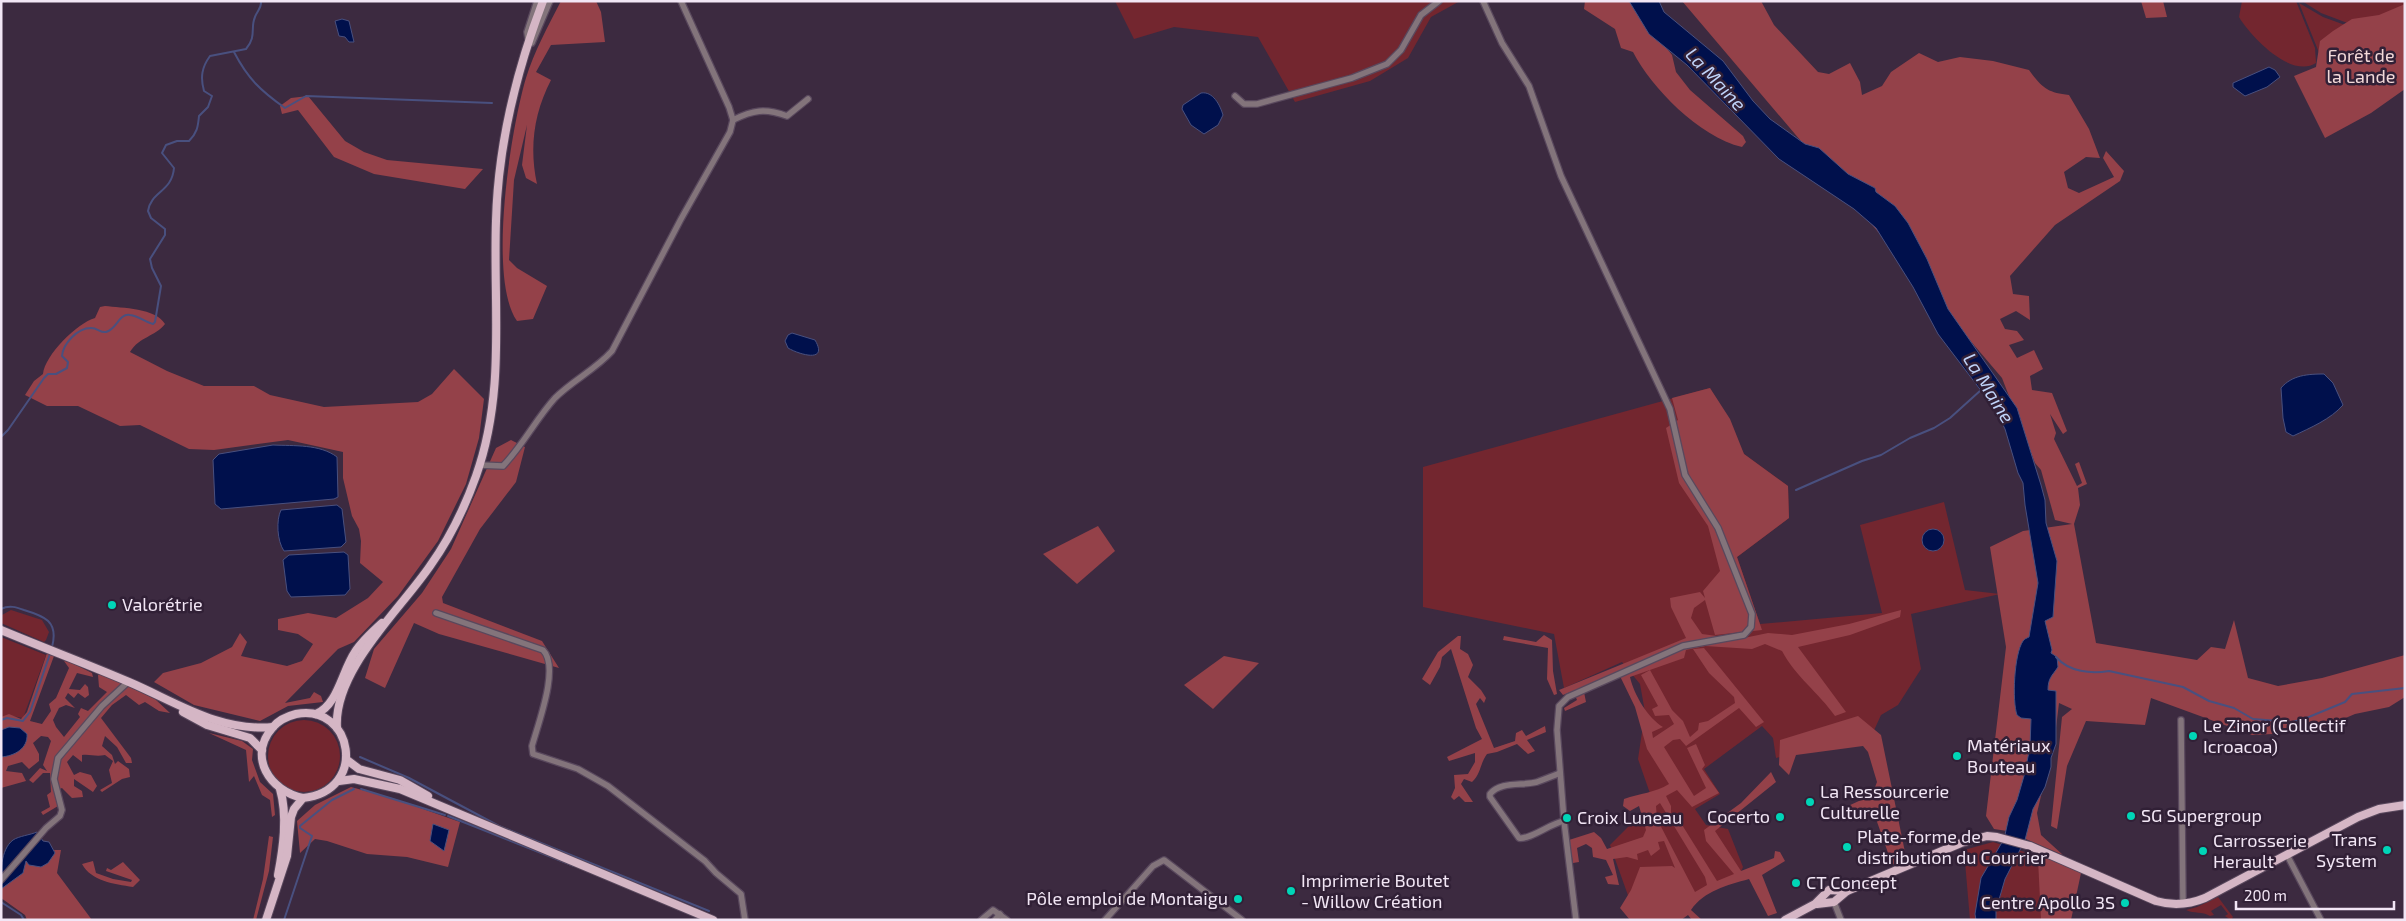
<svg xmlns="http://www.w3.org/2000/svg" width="2406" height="921" font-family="'Exo 2',sans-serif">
<rect width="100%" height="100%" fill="#3c2a40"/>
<g fill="#73262f">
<polygon points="1115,1 1460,1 1431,17 1408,58 1370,81 1295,102 1258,37 1174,27 1134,39"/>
<path d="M2242 1H2296L2315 48 2316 63C2291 79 2251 37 2239 17Z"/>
<polygon points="2302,1 2405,1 2405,11 2358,27 2321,13"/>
<polygon points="2299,3 2323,17 2356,29 2320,55"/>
<polygon points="1710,388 1744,454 1788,486 1789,518 1737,557 1760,624 1882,613 1860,525 1944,502 1965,590 2000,594 1911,614 1921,669 1898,705 1881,715 1871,737 1776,758 1773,738 1762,726 1704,769 1720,794 1695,809 1706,825 1728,829 1743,867 1740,874 1701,895 1630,901 1610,845 1653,802 1638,759 1645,712 1640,684 1622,662 1564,688 1554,634 1423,607 1423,467"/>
<polygon points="11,610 42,620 49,632 46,640 44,642 1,623 2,615"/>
<polygon points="1,637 46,655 23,718 12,716 1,717"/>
<circle cx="304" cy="756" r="36"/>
<polygon points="1993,842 2056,862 2061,920 1970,920 1964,850"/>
<path d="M2218 897 2233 917 2231 920 2225 916 2228 914 2221 905 2211 911 2214 915 2210 916C2202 911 2194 914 2186 910L2197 907Z"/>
</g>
<g fill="#944149" fill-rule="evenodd">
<path d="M561 1H596L601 12 605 42 551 45 536 72 551 80C534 113 529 147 537 184L526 178 522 165 527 125 514 180 509 260 517 268 547 286 533 319 517 321C487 278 511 128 526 78 534 52 548 26 561 1Z"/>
<path d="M1585 1H1630L1672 55 1676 72 1690 90 1743 136 1746 142 1742 147C1699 137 1651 87 1633 52L1621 48 1615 29 1584 9Z"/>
<path d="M1682 1H1761L1774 25 1818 72 1829 74 1850 63 1860 82 1862 95 1882 86 1891 72 1919 53 1938 62 1960 57 1993 61 2029 70C2042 88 2048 93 2069 95L2089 129 2100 158 2086 157 2064 172 2068 188 2079 193 2114 177 2103 158 2106 151 2124 171 2120 181 2055 225 2010 276 2013 294 2029 296 2030 320 2016 311 2000 319 2005 329 2017 331 2024 340 2009 345 2017 358 2034 350 2043 369 2030 376 2032 390 2052 393 2067 431 2063 434 2050 414 2056 433 2054 439 2077 486 2082 483 2075 464 2079 462 2087 484 2078 488 2080 505 2074 524 2096 643 2197 660 2211 647 2225 649 2234 620 2248 678 2278 686 2322 678 2405 655V697L2389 707 2355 714 2322 728 2291 733 2252 735 2151 698 2145 725 2086 721 2067 766 2057 829 2051 826 2062 717 2072 709 2059 703 2055 736 2037 813 2041 835 2063 855 2007 831 1994 829 1986 816 2006 647 1990 547 2023 531 2072 524 2055 520 2041 470 2035 463 2002 378Z"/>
<polygon points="2141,1 2163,1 2167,17 2146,18"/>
<polygon points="2405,4 2405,89 2371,113 2325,138 2294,76 2316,67 2320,41 2333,31 2352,19 2379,15"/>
<polygon points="308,96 345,141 364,152 387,160 483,169 465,189 374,174 334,157 298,110 282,114 280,106 291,98"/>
<path d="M105 306C122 308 156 308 165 324 155 337 140 336 130 352L167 371 204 386H254L270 395 324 407 418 402 432 394 454 369 484 399 479 438 466 484 438 541 398 596 354 642 338 649 285 703 310 698 314 692 321 696 323 702 288 706 260 721 194 705 154 682 163 673 201 663 232 647 240 633 247 642 241 656 287 666 302 661 313 644 298 634 278 630V619L308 613 336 618 368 598 383 582 360 563 361 541 359 529 352 516 343 478V452L288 440 214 450 189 449 140 425 120 426 78 406H47L25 395 34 381 43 374C45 355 77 323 95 318L100 307Z"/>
<path d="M1710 388 1730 419 1744 454 1788 486 1789 518 1737 557 1762 630 1715 635 1705 600 1694 608 1691 618 1702 634 1739 639 1768 633 1792 635 1849 624 1901 610 1900 617 1850 635 1798 647 1846 712 1835 716C1819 693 1795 676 1782 651L1765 644 1752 649 1705 646 1686 650 1684 658 1630 677C1634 695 1648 718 1663 727L1652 732 1653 738 1674 724 1669 715 1655 716 1652 709 1658 706 1641 675 1650 670 1672 710 1683 721 1690 737 1698 730 1699 723 1708 721 1735 703 1734 697 1709 673 1693 649 1704 648 1764 722 1756 727 1739 708 1686 746 1680 739 1673 740 1664 747 1694 796 1706 788 1687 748 1696 744 1705 765 1702 769 1719 793 1692 807 1677 790 1666 796 1671 806V813L1679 820 1717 881 1734 874 1706 841 1704 830 1741 803 1771 772 1776 782 1715 831 1741 871 1774 858 1775 851 1780 852 1785 861 1762 875 1777 913 1768 916 1749 879C1727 885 1704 891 1691 910L1702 920H1692L1688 915 1681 920H1630L1620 908 1631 890 1640 867 1672 866 1675 868 1664 841 1658 842 1660 849 1651 856 1648 850 1637 854 1638 860 1627 857 1613 859 1619 885 1608 884 1605 877 1613 875 1606 860 1593 857 1592 848 1586 844 1577 848 1579 862 1573 863 1569 840 1594 832 1601 838 1607 849 1643 837 1646 830 1639 806 1630 811 1623 806 1624 799C1640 793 1655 793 1669 784L1647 749 1635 707 1618 672 1583 687 1586 702 1565 711 1564 708 1577 700 1573 691 1563 695 1559 690 1686 638 1671 607 1670 598 1700 592 1705 598 1703 591 1720 571 1708 526 1679 483 1666 428 1678 420 1672 398ZM1660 803 1705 877 1707 885 1695 892 1657 819 1656 806Z"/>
<polygon points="511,440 525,447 516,482 480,529 442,597 443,603 542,641 559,668 439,634 414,623 385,688 365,678 374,649 422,593 451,549 496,448"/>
<polygon points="1098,526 1115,551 1077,584 1043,554"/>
<polygon points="1544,635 1552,640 1553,671 1557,694 1554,695 1547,679 1548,648 1503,640 1504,636 1536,642"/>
<path d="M1458 636H1461L1460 649 1468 654 1473 665 1468 677 1481 690 1486 698 1484 703 1480 698 1476 704 1494 748 1515 741 1516 733 1522 730 1526 736 1545 726 1546 732 1527 740 1535 751 1528 754 1517 744 1497 752 1487 754C1480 763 1481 774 1472 782L1464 779 1461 784 1473 802H1465L1459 796 1454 800 1451 797 1455 788 1454 775 1468 774 1475 762V753L1449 761 1447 757 1482 739 1476 728 1451 649 1442 657 1440 667 1430 685 1422 679 1438 652Z"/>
<path d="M47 653 54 656 30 721 42 724 51 711 49 704 56 698 69 668 64 661 70 662 92 673 93 677 77 673 69 689 80 690 85 684 88 687 89 695 85 698 78 693 74 698 68 693 65 698 75 708 66 705 59 708 53 720 56 727 64 737 80 717 78 714 81 708 88 711 107 692 99 687 98 675 102 674 155 699 170 713 159 711 145 702 139 705 126 695 112 705 101 718 131 758 132 763H126L117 747 105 736 102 746 112 755 115 764 118 761 129 769 130 777 122 779 102 792 100 790 112 783 109 770 113 761 105 755C95 757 91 754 82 755V762L73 755 67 762 74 775 80 772 91 775 97 786 93 792 74 779V786L82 791 83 797 72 798 62 788 54 791 58 806 43 815 41 812 50 807 47 795 51 792 50 773H43L33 783 29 780 40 768 47 771 43 765 51 741 48 737 41 736 33 743 39 754V761L29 769 22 762 8 766 6 771 22 773 26 781 1 788V717L9 714 21 719 27 712Z"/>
<polygon points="1224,656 1259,663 1213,709 1184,685"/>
<polygon points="1858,716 1881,735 1906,857 1900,865 1892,864 1876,819 1848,806 1872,795 1877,782 1868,752 1863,746 1796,755 1789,775 1779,765 1780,740"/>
<polygon points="209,733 242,741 253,749 252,760 260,782 273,794 275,815 272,817 270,800 262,795 254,776 249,782 246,750"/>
<polygon points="351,787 392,798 460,822 448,867 407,857 367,854 327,841 315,839 300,853 297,821 315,805"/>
<polygon points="269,836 273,837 269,871 256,920 253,920 263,879"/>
<polygon points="54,850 61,850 57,873 92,920 27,920 25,915 1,898 1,879 27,859 55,853"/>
<polygon points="2042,854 2081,873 2071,920 2041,920 2038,859"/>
<path d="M93 861 96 873 113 879 131 882 132 880 106 871 107 868 111 870 123 862 140 880 133 887C114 884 91 881 82 864Z"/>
</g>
<g fill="#00104c" stroke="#49507f">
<path d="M1629 1H1659L1664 12 1723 61 1753 101 1770 119 1805 144 1819 148 1848 174 1875 188 1876 192 1895 206 1908 223 1927 259 1948 309 2017 408 2041 485 2045 500 2046 523 2057 561 2053 617 2045 621 2052 650 2051 653 2057 657 2058 667C2052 676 2048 678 2048 690L2056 691V744L2051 758V767L2045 787 2033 809 2025 840 2005 879 1996 910V920H1976L1975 914 1981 878 2004 839 2009 817 2017 800 2024 776 2030 747 2031 719 2021 718 2017 715C2012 701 2014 654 2023 641 2024 639 2027 638 2029 637L2038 583 2025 505 2023 483 2018 473 2005 429 1995 409 1938 334 1913 287 1876 228 1854 209 1779 159 1687 65 1649 34Z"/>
<polygon points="342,19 349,21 354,42 349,42 345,37 339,36 335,21"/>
<polygon points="2269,67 2275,70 2280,77 2267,87 2245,96 2233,87 2233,83"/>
<path d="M1201 93C1213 91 1220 105 1223 115L1218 125 1204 134 1191 125 1182 109 1183 105Z"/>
<path d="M792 333 815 340C829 364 798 354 788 348L785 341 788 335Z"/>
<path d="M2324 374 2333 383 2343 405C2331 419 2310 428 2293 436L2286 432 2283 418 2281 388C2292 375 2308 374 2324 374Z"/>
<path d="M273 445C294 446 320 444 337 457L338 497 334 499 221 509 215 504 213 460 219 454Z"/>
<path d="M337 505 342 509 346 542 341 547 284 551C277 541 276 520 281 510Z"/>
<circle cx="1933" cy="540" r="11"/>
<polygon points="344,552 348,555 350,589 345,595 291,597 287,591 283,560 289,555"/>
<path d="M9 727 20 728 27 734C28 749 14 756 1 757V730Z"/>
<polygon points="433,824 449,830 444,851 430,841"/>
<path d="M37 832 43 841 49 842 55 853 48 863 41 867 29 865 26 861 23 873 1 889C1 873 0 850 13 840 19 836 30 835 37 832Z"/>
</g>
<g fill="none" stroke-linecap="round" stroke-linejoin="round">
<g stroke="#49507f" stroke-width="2">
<path d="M234 52C248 79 261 91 285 108L306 96 492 103"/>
<path d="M1 437 8 430 44 378 48 374H56L67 368 68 362 62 356C63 344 77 328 91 328 98 328 100 333 106 332 117 329 119 313 130 315 139 316 145 322 153 324L155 322 161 286 152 268 150 259 165 235V229L151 218 148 211C151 191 172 192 174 168L162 153 166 145 177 141H189C197 133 198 127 199 116L208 107 212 96 204 91C200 77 202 67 210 56L246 49C257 36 250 28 255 17 257 11 262 8 261 1"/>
<polyline points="1796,490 1862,461 1881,455 1910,438 1934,428 1950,418 1981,390"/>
<path d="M1 609C9 605 16 607 24 610 44 616 59 621 52 647"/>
<path d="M2056 657C2069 672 2091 674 2109 671L2183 687 2209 701 2234 708 2253 719 2292 722 2304 719 2345 702 2352 694 2405 688"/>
<polyline points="1,720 7,718 23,721 30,712 51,651"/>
<polyline points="360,757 409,778 499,826 709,911"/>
<polyline points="361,789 445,815"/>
<polyline points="448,816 574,866"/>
<polyline points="1,902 21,915 24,920"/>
<polyline points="284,920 312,836 300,828 300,826 332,800 354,789"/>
</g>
<g stroke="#59485d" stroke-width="8">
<g id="minor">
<polyline points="1483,1 1502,43 1529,86 1561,176 1670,409 1685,475 1718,528 1752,614 1751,627 1744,635 1683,646 1568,697 1559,706 1557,730 1564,821 1576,920"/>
<polyline points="528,39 527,32 537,1"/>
<polyline points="532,43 550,1"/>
<polyline points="1235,96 1244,104 1257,104 1352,78 1387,64 1401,50 1421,15 1439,1"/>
<path d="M733 120C753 110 765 108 787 116L808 99"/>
<path d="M479 465 503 466C523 445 536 419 555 398 573 380 595 370 612 351L681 219 730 132 733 120 729 107 681 1"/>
<path d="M436 613 543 650C560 667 538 724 532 746L533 754 578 769 608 786 705 861 716 873 741 894 745 920"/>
<polyline points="2181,720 2183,904"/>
<path d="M1560 773C1553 776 1545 779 1537 782 1523 786 1500 781 1490 794V797L1519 838C1530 840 1551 823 1564 821"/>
<polyline points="2287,855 2321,920"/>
<polyline points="1,880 46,828 60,816 62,810 54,779 58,758 102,706 128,682"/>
<polyline points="1834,902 1841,920"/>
<polyline points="981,920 993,910 1007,920"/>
<polyline points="995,920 1000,914"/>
<polyline points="1105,920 1153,866 1164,860 1242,920"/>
</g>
</g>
<g stroke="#59485d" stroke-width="10">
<g id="major">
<path d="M1 630C44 648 87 664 129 682 176 702 219 732 273 727"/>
<polyline points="183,712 207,725 250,738 262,750"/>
<path d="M316 714C338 705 342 671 355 652 362 641 372 632 382 623"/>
<path d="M337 728C333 671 400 610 430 566 450 538 465 507 476 476 506 392 493 307 496 221 498 145 516 72 543 1"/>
<polyline points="347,760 359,769 400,780 428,796"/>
<polyline points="339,781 354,779 400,789 713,920"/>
<path d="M278 875C283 849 288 816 280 789"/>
<polyline points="1817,904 1834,902 1847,891"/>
<path d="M266 920 287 856 291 817 294 809 303 798C369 791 353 703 296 714 288 716 279 720 273 727 247 757 270 791 303 798"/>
<path d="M1785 920 1815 904 1829 890 1847 891 1961 843 1987 836 1997 837 2030 846 2156 901C2173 906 2188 905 2205 898L2358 817 2379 809 2405 805"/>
</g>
</g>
<use href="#minor" stroke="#83747b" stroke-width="5.5"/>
<use href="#major" stroke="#d5b6c5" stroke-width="8"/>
</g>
<g fill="#00d5b7" stroke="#312036" stroke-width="2">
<circle cx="112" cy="605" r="5"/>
<circle cx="2193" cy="736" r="5"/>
<circle cx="1957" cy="756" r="5"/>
<circle cx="1810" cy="802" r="5"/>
<circle cx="2131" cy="816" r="5"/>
<circle cx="1780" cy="817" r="5"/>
<circle cx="1567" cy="818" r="5"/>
<circle cx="1847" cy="847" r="5"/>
<circle cx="2387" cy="850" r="5"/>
<circle cx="2203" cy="851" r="5"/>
<circle cx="1796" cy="883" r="5"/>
<circle cx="1291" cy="891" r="5"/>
<circle cx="1238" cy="899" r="5"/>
<circle cx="2125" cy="903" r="5"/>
</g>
<g text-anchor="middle" stroke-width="5" stroke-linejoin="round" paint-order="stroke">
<g font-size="18" fill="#f3d9d9" stroke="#312036">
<text x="2361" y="62">Forêt de<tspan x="2361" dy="21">la Lande</tspan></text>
</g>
<g font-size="18" fill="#f2e6f5" stroke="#312036" text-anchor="start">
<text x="122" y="611">Valorétrie</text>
<text x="2203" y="732">Le Zinor (Collectif<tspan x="2203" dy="21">Icroacoa)</tspan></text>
<text x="1967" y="752">Matériaux<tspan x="1967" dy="21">Bouteau</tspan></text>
<text x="1820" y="798">La Ressourcerie<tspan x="1820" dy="21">Culturelle</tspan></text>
<text x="2141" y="822">SG Supergroup</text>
<text x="1770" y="823" text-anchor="end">Cocerto</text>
<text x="1577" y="824">Croix Luneau</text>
<text x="1857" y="843">Plate-forme de<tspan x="1857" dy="21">distribution du Courrier</tspan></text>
<text x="2377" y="846" text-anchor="end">Trans<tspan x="2377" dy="21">System</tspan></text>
<text x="2213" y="847">Carrosserie<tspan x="2213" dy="21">Herault</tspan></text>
<text x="1301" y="887">Imprimerie Boutet<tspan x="1301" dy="21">- Willow Création</tspan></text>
<text x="1806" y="889">CT Concept</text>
<text x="1228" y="905" text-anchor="end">Pôle emploi de Montaigu</text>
<text x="2115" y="909" text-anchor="end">Centre Apollo 3S</text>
</g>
<g font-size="19" font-style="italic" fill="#bfd3f9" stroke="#312036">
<text transform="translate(1716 79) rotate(47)" y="7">La Maine</text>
<text transform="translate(1989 388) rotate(58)" y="7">La Maine</text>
</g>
</g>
<rect width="2406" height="921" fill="none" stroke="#f2e6f5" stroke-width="5"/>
<path d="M2236 901v8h158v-8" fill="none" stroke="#f2e6f5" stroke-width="2.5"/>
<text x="2244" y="901" font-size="15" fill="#f2e6f5" stroke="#312036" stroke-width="4" paint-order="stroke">200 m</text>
</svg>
